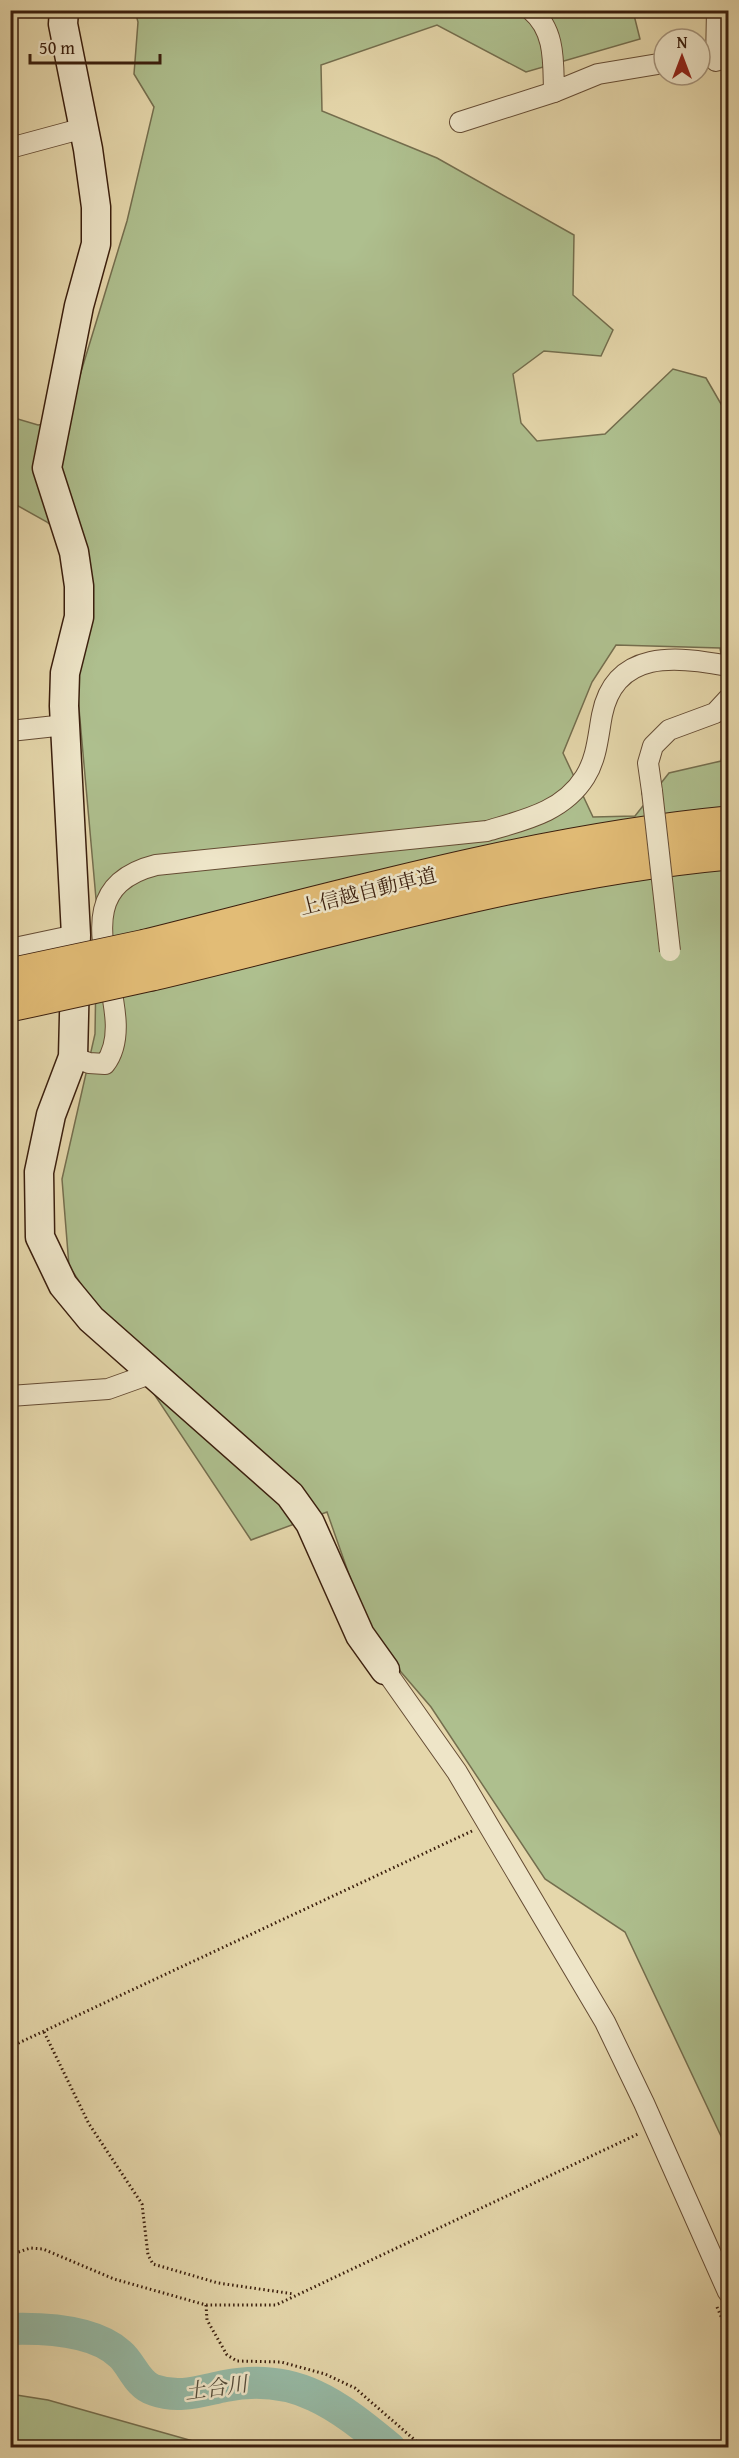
<svg xmlns="http://www.w3.org/2000/svg" width="739" height="2458" font-family="'Gentium Book Plus','Noto Serif JP',serif">
<rect width="100%" height="100%" fill="#e5d7ab"/>
<filter id="stains"><feTurbulence type="fractalNoise" baseFrequency=".00333" numOctaves="4"/><feColorMatrix values="0 0 0 0 .2 0 0 0 0 .09 0 0 0 0 .02 0 0 0 .5 -.17"/></filter>
<radialGradient id="worn" r=".72"><stop offset=".6" stop-color="#630" stop-opacity="0"/><stop offset="1" stop-color="#630" stop-opacity=".3"/></radialGradient>
<g fill="#aebf8e" stroke="#746e4e" stroke-width="1.5">
<polygon points="135,11 633,11 640,39 526,72 437,25 321,65 322,111 437,158 574,235 573,295 613,330 601,356 544,351 513,374 521,423 537,441 605,434 673,369 706,378 728,416 728,693 720,648 616,645 592,682 563,753 593,817 635,816 669,773 721,761 728,732 728,2151 625,1932 545,1879 431,1707 371,1637 327,1512 251,1540 69,1266 62,1179 95,1034 97,910 77,686 85,556 47,522 11,502 11,417 38,425 66,421 127,221 154,107 134,74 138,22"/>
<polygon points="10,2394 48,2400 214,2447 11,2447"/>
</g>
<g fill="none" stroke-linecap="round" stroke-linejoin="round">
<path stroke="#96baa6" stroke-width="32" d="M10 2329C44 2328 94 2330 120 2354 132 2364 137 2385 154 2390 179 2399 200 2391 225 2386 296 2372 338 2405 390 2448"/>
<g stroke="#654c34" stroke-width="22">
<g id="street">
<path d="M531 10C556 31 553 63 554 92L598 74 664 63"/>
<polyline points="716,61 717,10"/>
<polyline points="460,122 554,92"/>
<polyline points="10,148 84,128"/>
<polyline points="10,731 65,725"/>
<polyline points="652,791 648,763 653,746 669,730 715,713 728,699"/>
<polyline points="10,949 76,935"/>
<path d="M73 1057 89 1063 105 1064C147 1009 45 893 156 865L487 831C524 820 563 812 585 777 597 758 598 736 602 715 615 649 677 656 728 666"/>
<polyline points="10,1396 108,1389 150,1374"/>
<polyline points="385,1670 457,1772 605,2022 644,2103 728,2292"/>
</g>
</g>
<g stroke="#3a1e0d" stroke-width="31">
<polyline id="secondary" points="64,10 63,24 88,149 96,207 96,244 79,306 47,468 74,552 79,586 79,617 65,673 64,706 76,935 73,1057 51,1115 39,1172 40,1237 63,1285 91,1319 290,1495 310,1523 360,1635 385,1670"/>
</g>
<g stroke="#3a1e0d" stroke-width="35">
<g id="highway">
<path d="M146 946C338 898 531 842 728 823"/>
<path d="M152 974C342 929 533 871 728 853"/>
</g>
</g>
<g stroke="#3a1e0d" stroke-width="3" stroke-dasharray="1.5 3" stroke-linecap="butt">
<polyline points="10,1220 17,1228"/>
<polyline points="44,2032 89,2124 142,2204 148,2255 153,2264 218,2283 294,2294"/>
<polyline points="10,2047 472,1831"/>
<polyline points="10,2255 30,2248 43,2249 114,2279 206,2305 276,2305 638,2134"/>
<polyline points="206,2305 207,2320 227,2355 237,2361 281,2362 325,2374 355,2388 424,2448"/>
<polyline points="717,2307 728,2333"/>
</g>
<use href="#street" stroke="#eee5c8" stroke-width="20"/>
<use href="#secondary" stroke="#eee5c8" stroke-width="28"/>
<use href="#highway" stroke="#e2bc76" stroke-width="33"/>
<g stroke="#654c34" stroke-width="22" stroke-linecap="butt">
<polyline id="street-bridge" points="652,791 670,951"/>
</g>
<g stroke="#3a1e0d" stroke-width="35" stroke-linecap="butt">
<g id="highway-bridge">
<polyline points="10,975 146,946"/>
<polyline points="10,1005 152,974"/>
</g>
</g>
<use href="#street-bridge" stroke="#eee5c8" stroke-width="20"/>
<use href="#highway-bridge" stroke="#e2bc76" stroke-width="33"/>
</g>
<g text-anchor="middle" stroke-width="5" stroke-linejoin="round" paint-order="stroke">
<g font-size="20" fill="#3a1e0d" stroke="#eee5c8">
<text transform="translate(368 891) rotate(-14)" y="7">上信越自動車道</text>
</g>
<g font-size="21" font-style="italic" fill="#564d3b" stroke="#eee5c8">
<text transform="translate(216 2388) rotate(-8)" y="7">土合川</text>
</g>
</g>
<rect width="739" height="2458" fill="none" stroke="#e5d7ab" stroke-width="36"/>
<rect x="12" y="12" width="715" height="2434" fill="none" stroke="#3a1e0d" stroke-width="3"/>
<rect x="18" y="18" width="703" height="2422" fill="none" stroke="#3a1e0d" stroke-width="1.5"/>
<g transform="translate(682 57)"><circle r="28" fill="#eee5c8" stroke="#a6957d" stroke-width="1.5"/>
<path d="M0-4.5L10 22L0 15L-10 22Z" fill="#8f2418"/>
<text y="-9" font-size="16" font-weight="bold" text-anchor="middle" fill="#3a1e0d">N</text>
</g>
<path d="M30 54v9h130v-9" fill="none" stroke="#3a1e0d" stroke-width="3"/>
<text x="39" y="54" font-size="18" fill="#3a1e0d" stroke="#eee5c8" stroke-width="4.5" paint-order="stroke">50 m</text>
<rect width="100%" height="100%" filter="url(#stains)"/>
<rect width="100%" height="100%" fill="url(#worn)"/>
</svg>
